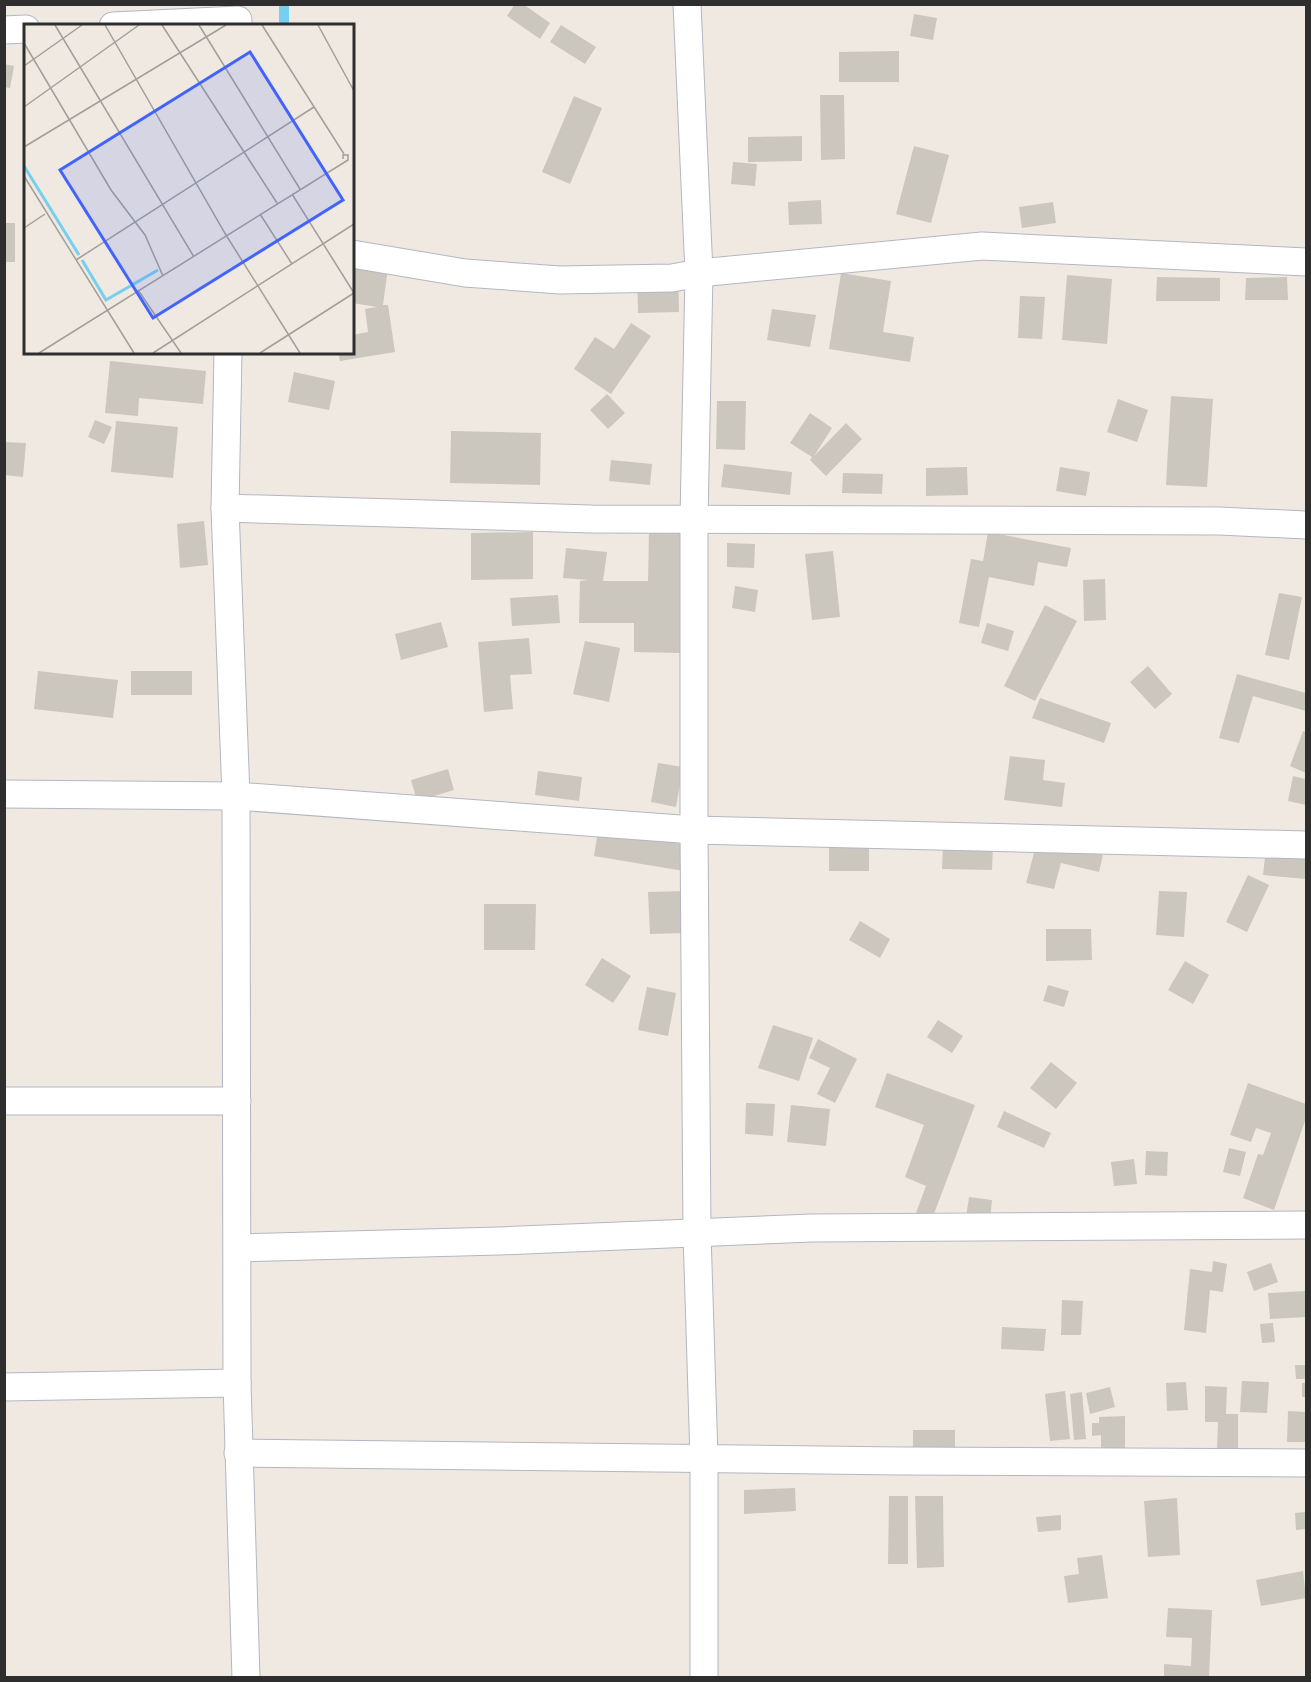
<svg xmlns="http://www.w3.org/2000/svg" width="1311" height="1682" font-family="'DejaVu Sans',sans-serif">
<rect width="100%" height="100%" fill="#efe9e1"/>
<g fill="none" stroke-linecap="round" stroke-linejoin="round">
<polyline stroke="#75cff0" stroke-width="10" points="284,4 284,26"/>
</g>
<g fill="#cbc7bf">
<polygon points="515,4 523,4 550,23 540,39 507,16"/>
<polygon points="914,14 937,18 933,40 910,36"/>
<polygon points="561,25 596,47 585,64 550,42"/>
<polygon points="899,51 899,82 839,82 839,52"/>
<polygon points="4,64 14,66 10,88 4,87"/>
<polygon points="820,95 844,95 845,159 821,160"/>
<polygon points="574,96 602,108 570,184 542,172"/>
<polygon points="802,136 802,161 748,162 748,137"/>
<polygon points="914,146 949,155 931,223 896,214"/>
<polygon points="733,162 757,164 755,186 731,184"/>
<polygon points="821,200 822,224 789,225 788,202"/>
<polygon points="1053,202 1056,223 1022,228 1019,207"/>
<rect x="4" y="223" width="11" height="39"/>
<polygon points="352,264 388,268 383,305 388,305 395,352 340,361 338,352 352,352 352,335 368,332 365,309 377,307 352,303"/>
<polygon points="678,268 679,312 638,313 637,269"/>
<polygon points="841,273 891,281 883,332 914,337 910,362 829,349"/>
<polygon points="1067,275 1112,279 1107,344 1062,340"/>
<polygon points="1157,277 1220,278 1220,301 1156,301"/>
<polygon points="1287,277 1288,300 1245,300 1246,278"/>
<polygon points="1020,296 1045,297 1042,339 1018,338"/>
<polygon points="772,309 816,315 810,347 767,340"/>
<polygon points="631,323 651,336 611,394 574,369 595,337 614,349"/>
<polygon points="110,361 206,371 203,404 139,398 138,416 105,413"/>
<polygon points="294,372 335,381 329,410 288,402"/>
<polygon points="607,394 625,413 608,429 590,410"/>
<polygon points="1171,396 1213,399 1207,487 1166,485"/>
<polygon points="1118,399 1148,410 1137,442 1107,432"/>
<polygon points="717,401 746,401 745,450 716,449"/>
<polygon points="810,413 832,428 814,456 846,423 862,439 826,476 810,460 812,457 790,443"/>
<polygon points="95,420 112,427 104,444 88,437"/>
<polygon points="116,421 178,427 173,478 111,472"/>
<polygon points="451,431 541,433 540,485 450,483"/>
<polygon points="4,442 26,443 23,477 4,475"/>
<polygon points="611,460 652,464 650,485 609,481"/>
<polygon points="724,464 792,472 790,495 721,487"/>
<polygon points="967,467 968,495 926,496 926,468"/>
<polygon points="1060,467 1090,472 1086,496 1056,491"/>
<polygon points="843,473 883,474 882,494 842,493"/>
<polygon points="204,521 208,565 180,568 177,524"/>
<polygon points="649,531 681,531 680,653 634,652 634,623 579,623 580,581 588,580 563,578 566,548 607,552 603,581 648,581"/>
<polygon points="533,532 533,579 471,580 471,533"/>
<polygon points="988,532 1071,548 1067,567 1038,562 1034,586 989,577 979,627 959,623 971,559 983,561"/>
<polygon points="727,543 755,544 754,568 727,567"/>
<polygon points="833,551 840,617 812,620 805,554"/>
<polygon points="1105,579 1106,620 1084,621 1083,580"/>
<polygon points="735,586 758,590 755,612 732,608"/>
<polygon points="1279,593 1302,597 1289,660 1265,655"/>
<polygon points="558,595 560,623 512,626 510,598"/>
<polygon points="1045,605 1077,621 1035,701 1004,686"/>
<polygon points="441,622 448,647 401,660 395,634"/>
<polygon points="987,623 1014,631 1008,651 981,643"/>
<polygon points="529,638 532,674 510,675 513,709 484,712 478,642"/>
<polygon points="585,641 620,648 609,702 573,694"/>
<polygon points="1148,666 1172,694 1155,709 1130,682"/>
<polygon points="38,671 118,680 113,718 34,709"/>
<rect x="131" y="671" width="61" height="24"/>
<polygon points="1237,674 1306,693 1306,711 1253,696 1239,743 1219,738"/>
<polygon points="1040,698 1111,723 1104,743 1032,718"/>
<polygon points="1303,731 1306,732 1306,773 1290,766"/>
<polygon points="1010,756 1045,760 1043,780 1065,783 1062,807 1004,800"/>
<polygon points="658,763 683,767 676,807 651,802"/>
<polygon points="448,769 454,790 417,801 411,780"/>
<polygon points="538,771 582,777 579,801 535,795"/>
<polygon points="1293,776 1306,779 1306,805 1288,801"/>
<polygon points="598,831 688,845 684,871 594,856"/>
<polygon points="1038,838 1103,855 1099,872 1061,863 1054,889 1026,883"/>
<polygon points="869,843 869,871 829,871 829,844"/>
<polygon points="943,844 993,845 992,870 942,869"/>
<polygon points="1266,848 1306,852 1306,879 1263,875"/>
<polygon points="1248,875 1269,885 1247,932 1226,922"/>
<polygon points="684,891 685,933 650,934 648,892"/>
<polygon points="1159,891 1187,892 1184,937 1156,935"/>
<polygon points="484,904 536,904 535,950 484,950"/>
<polygon points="860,921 890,939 880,958 849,940"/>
<polygon points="1046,929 1091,929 1092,960 1046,961"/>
<polygon points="602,958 631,976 613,1003 585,985"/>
<polygon points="1185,961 1209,975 1193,1004 1168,990"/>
<polygon points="1048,985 1069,991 1064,1007 1043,1001"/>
<polygon points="647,987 676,993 668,1036 638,1030"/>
<polygon points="938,1020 963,1036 952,1053 927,1037"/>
<polygon points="773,1025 813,1038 799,1081 758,1068"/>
<polygon points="818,1039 857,1059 835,1103 817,1094 830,1068 809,1058"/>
<polygon points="1051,1062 1077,1083 1056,1109 1030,1088"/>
<polygon points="887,1073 975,1105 932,1219 916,1213 926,1186 905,1177 924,1125 875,1107"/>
<polygon points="1248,1083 1306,1104 1306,1118 1274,1210 1243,1198 1258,1154 1263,1155 1271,1133 1256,1128 1251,1142 1230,1135"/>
<polygon points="746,1103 775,1104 773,1136 745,1134"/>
<polygon points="791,1105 830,1109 826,1146 787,1142"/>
<polygon points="1004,1111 1051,1133 1044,1148 997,1127"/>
<polygon points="1229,1148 1246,1152 1240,1176 1223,1172"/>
<polygon points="1146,1151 1168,1152 1167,1176 1145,1175"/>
<polygon points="1134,1159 1137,1184 1114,1186 1111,1162"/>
<polygon points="969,1197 992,1200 990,1221 966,1218"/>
<polygon points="1213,1261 1227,1264 1223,1292 1210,1290 1206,1333 1184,1330 1190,1269 1212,1272"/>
<polygon points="1271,1263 1278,1282 1254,1291 1247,1272"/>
<polygon points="1306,1291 1306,1317 1270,1319 1268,1293"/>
<polygon points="1062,1300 1083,1301 1081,1335 1061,1335"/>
<polygon points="1273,1323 1275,1342 1262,1343 1260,1324"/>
<polygon points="1002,1327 1046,1329 1044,1351 1001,1349"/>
<polygon points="1295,1365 1306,1365 1306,1379 1296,1379"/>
<polygon points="1242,1381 1269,1382 1267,1413 1240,1412"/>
<polygon points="1186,1382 1188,1410 1167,1411 1166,1383"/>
<rect x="1302" y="1383" width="4" height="14"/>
<polygon points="1205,1386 1227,1387 1226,1414 1238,1414 1238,1450 1217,1450 1218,1422 1205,1422"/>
<polygon points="1110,1387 1115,1407 1090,1414 1086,1393"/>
<polygon points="1065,1391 1070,1439 1050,1441 1045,1394"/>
<polygon points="1082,1392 1086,1439 1074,1440 1070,1394"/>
<polygon points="1288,1411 1306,1412 1306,1442 1287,1442"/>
<polygon points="1125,1416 1125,1453 1101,1453 1101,1435 1092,1436 1092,1423 1099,1423 1099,1417"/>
<rect x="913" y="1430" width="42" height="18"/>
<polygon points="795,1488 796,1511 744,1514 744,1490"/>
<polygon points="889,1496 908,1496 908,1564 888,1564"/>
<polygon points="915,1496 943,1496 944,1567 917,1568"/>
<polygon points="1177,1498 1180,1555 1148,1557 1144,1501"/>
<polygon points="1306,1512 1306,1529 1296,1530 1295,1513"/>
<polygon points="1061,1515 1061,1530 1038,1532 1036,1517"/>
<polygon points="1102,1555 1108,1598 1068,1603 1064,1576 1079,1574 1077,1558"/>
<polygon points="1303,1571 1306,1598 1261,1606 1256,1580"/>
<polygon points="1168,1608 1212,1610 1209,1678 1164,1678 1164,1664 1191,1666 1192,1638 1166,1637"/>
</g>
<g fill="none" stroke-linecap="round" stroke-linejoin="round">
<g stroke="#b4b7c1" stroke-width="29">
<g id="minor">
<polyline points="687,4 699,273 694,519 694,830 697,1233 704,1458 704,1678"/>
<polyline points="113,26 238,20"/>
<polyline points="4,30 26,29"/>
<polyline points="352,254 465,273 560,280 672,278 699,273 982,246 1306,262"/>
<polyline points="228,352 225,508 236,796 237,1383 246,1678"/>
<polyline points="225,508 591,519 1219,521 1306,525"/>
<polyline points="4,794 236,796 694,830 1306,845"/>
<polyline points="4,1101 237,1101"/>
<polyline points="238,1248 499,1241 811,1228 1306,1225"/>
<polyline points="4,1387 237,1383"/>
<polyline points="238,1453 901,1461 1306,1463"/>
</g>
</g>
<use href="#minor" stroke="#fff" stroke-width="27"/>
</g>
<g transform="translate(24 24)">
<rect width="330" height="330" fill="#efe9e1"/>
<path fill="none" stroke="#75cff0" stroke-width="3" d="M0 142 55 231M58 236 82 276 134 246"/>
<path fill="none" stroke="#a29e99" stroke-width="1.5" d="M31 1 170 233M81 1 202 211 276 329M138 1 253 179M175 1 276 165M238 1 320 130M294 1 330 67M0 19 87 166 121 211 139 252M0 42 58 1M0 83 115 1M0 123 202 1M0 152 110 329M268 170 330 269M236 190 268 240M0 204 21 190M52 236 290 83M114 266 157 329M15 329 324 136V131H319V135M129 329 330 200M236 329 330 269"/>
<path fill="#4264fb" fill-opacity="0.15" stroke="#4264fb" stroke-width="3" d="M226 28 319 176 129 294 36 146Z"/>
<rect width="330" height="330" fill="none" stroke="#2e2e2e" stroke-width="3"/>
</g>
<rect width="1311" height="1682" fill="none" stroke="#2e2e2e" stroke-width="12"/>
</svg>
